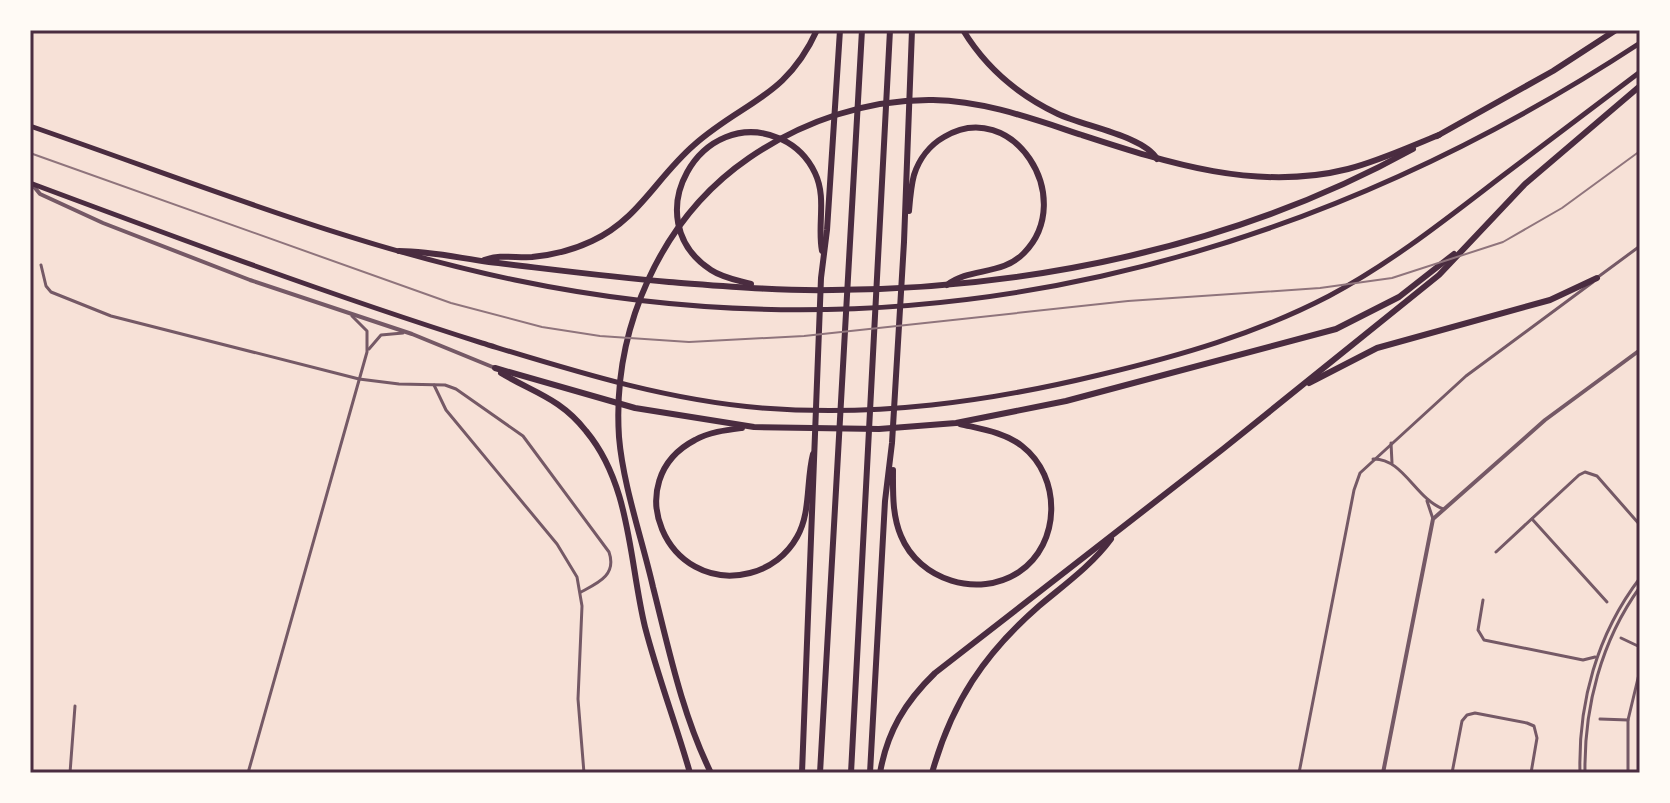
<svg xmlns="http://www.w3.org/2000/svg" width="1670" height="803" font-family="Quicksand,sans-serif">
<rect width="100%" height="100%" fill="#f7e1d7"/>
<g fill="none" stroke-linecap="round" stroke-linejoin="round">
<g stroke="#755966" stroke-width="3">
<path d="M41 265 46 286 51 292 111 316 359 379 399 384 445 385 456 389 523 436 609 552C617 575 598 583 581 592"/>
<polyline points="1598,277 1640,246"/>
<polyline points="369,349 381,335 403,333"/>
<polyline points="434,385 446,410 557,544 577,577 582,606 578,699 584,773"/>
<polyline points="1391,443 1392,463"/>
<path d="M1373 459C1403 458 1415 498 1443 509"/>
<polyline points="1427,501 1433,519"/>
<polyline points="1532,519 1607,602"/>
<polyline points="1496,552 1579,475 1585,472 1597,476 1640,525"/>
<polyline points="1483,600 1478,630 1484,640 1583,660 1595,657"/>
<polyline points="1621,638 1640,647"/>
<polyline points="1600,719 1628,720"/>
<polyline points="70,773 75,706"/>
<polyline points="248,773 367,352 367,331 352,316"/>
<polyline points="1299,773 1354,490 1360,473 1466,376 1593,282"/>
<polyline points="1452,773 1462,721 1467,715 1475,713 1527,723 1534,726 1537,738 1531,773"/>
<path d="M1580 773C1578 703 1597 634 1640 578"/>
<path d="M1585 773C1584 707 1601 641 1640 587"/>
<polyline points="1628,773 1628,720 1640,670"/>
</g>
<g stroke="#755966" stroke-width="4">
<polyline points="31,183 40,194 103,223 250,280 412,334 495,368"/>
<polyline points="1383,773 1433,519 1545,420 1640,350"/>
</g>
<g stroke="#4a2c40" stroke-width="5">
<path d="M30 126C190 181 350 246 515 280 917 364 1301 265 1640 43"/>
<path d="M30 183C180 239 330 295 482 343 574 371 665 400 762 408 877 417 987 402 1099 375 1179 356 1256 334 1329 296 1391 263 1445 220 1501 177 1547 142 1594 107 1640 72"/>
</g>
<g stroke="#4a2c40" stroke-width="6">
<path d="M963 30C986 68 1018 95 1058 114 1083 126 1144 136 1157 159"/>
<polyline points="1437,136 1553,71 1616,30"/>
<path d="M909 211C910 199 911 186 914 175 919 159 930 145 944 137 1012 96 1078 198 1024 253 1002 276 970 267 947 285"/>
<path d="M399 251C430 251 459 258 489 262 549 269 609 277 669 282 723 286 778 291 832 290 1031 289 1238 246 1413 149"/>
<path d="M484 260C501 254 515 258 532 257 553 255 573 250 592 241 639 219 656 178 694 145 744 101 786 98 817 30"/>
<path d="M751 284C737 280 723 278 711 270 634 220 701 103 781 139 796 146 808 158 815 173 827 198 817 225 822 251"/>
<polyline points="495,368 635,408 754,427 879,429 956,423 1066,401 1336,329 1399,297 1454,254"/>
<path d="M501 373C534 393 560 398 586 431 631 485 629 561 645 627 658 677 676 724 690 773"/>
<polyline points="1309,383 1377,348 1550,300 1597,278"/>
<path d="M742 428C726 430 709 432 695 440 618 480 666 594 750 573 770 568 787 555 797 537 811 513 806 481 813 454"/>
<path d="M893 470C893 492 892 515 901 536 919 580 978 599 1019 572 1061 544 1062 477 1022 446 1004 432 981 429 960 424"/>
<path d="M711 773C682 714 669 650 653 587 642 539 623 485 619 437 612 330 660 219 749 158 803 121 867 99 933 100 985 101 1033 119 1082 135 1168 163 1257 192 1348 169 1379 161 1409 147 1439 135"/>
<polyline points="802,773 821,278 827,230 840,30"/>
<polyline points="820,773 862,30"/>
<polyline points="851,773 890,30"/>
<polyline points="870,773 885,501 892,443 904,242 912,30"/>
<path d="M880 773C887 732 905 702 935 673L1223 449 1439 275 1525 184 1640 86"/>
<path d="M932 773C952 702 984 654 1039 606 1064 585 1092 565 1111 539"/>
</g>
<polyline stroke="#8f747c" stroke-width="2" points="30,153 451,303 542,327 600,336 689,342 804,336 1128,301 1320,288 1392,278 1503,242 1562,208 1640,151"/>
</g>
<rect width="1670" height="803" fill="none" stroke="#fffaf5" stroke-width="64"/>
<rect x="32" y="32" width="1606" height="739" fill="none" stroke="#4a2c40" stroke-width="3"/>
</svg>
